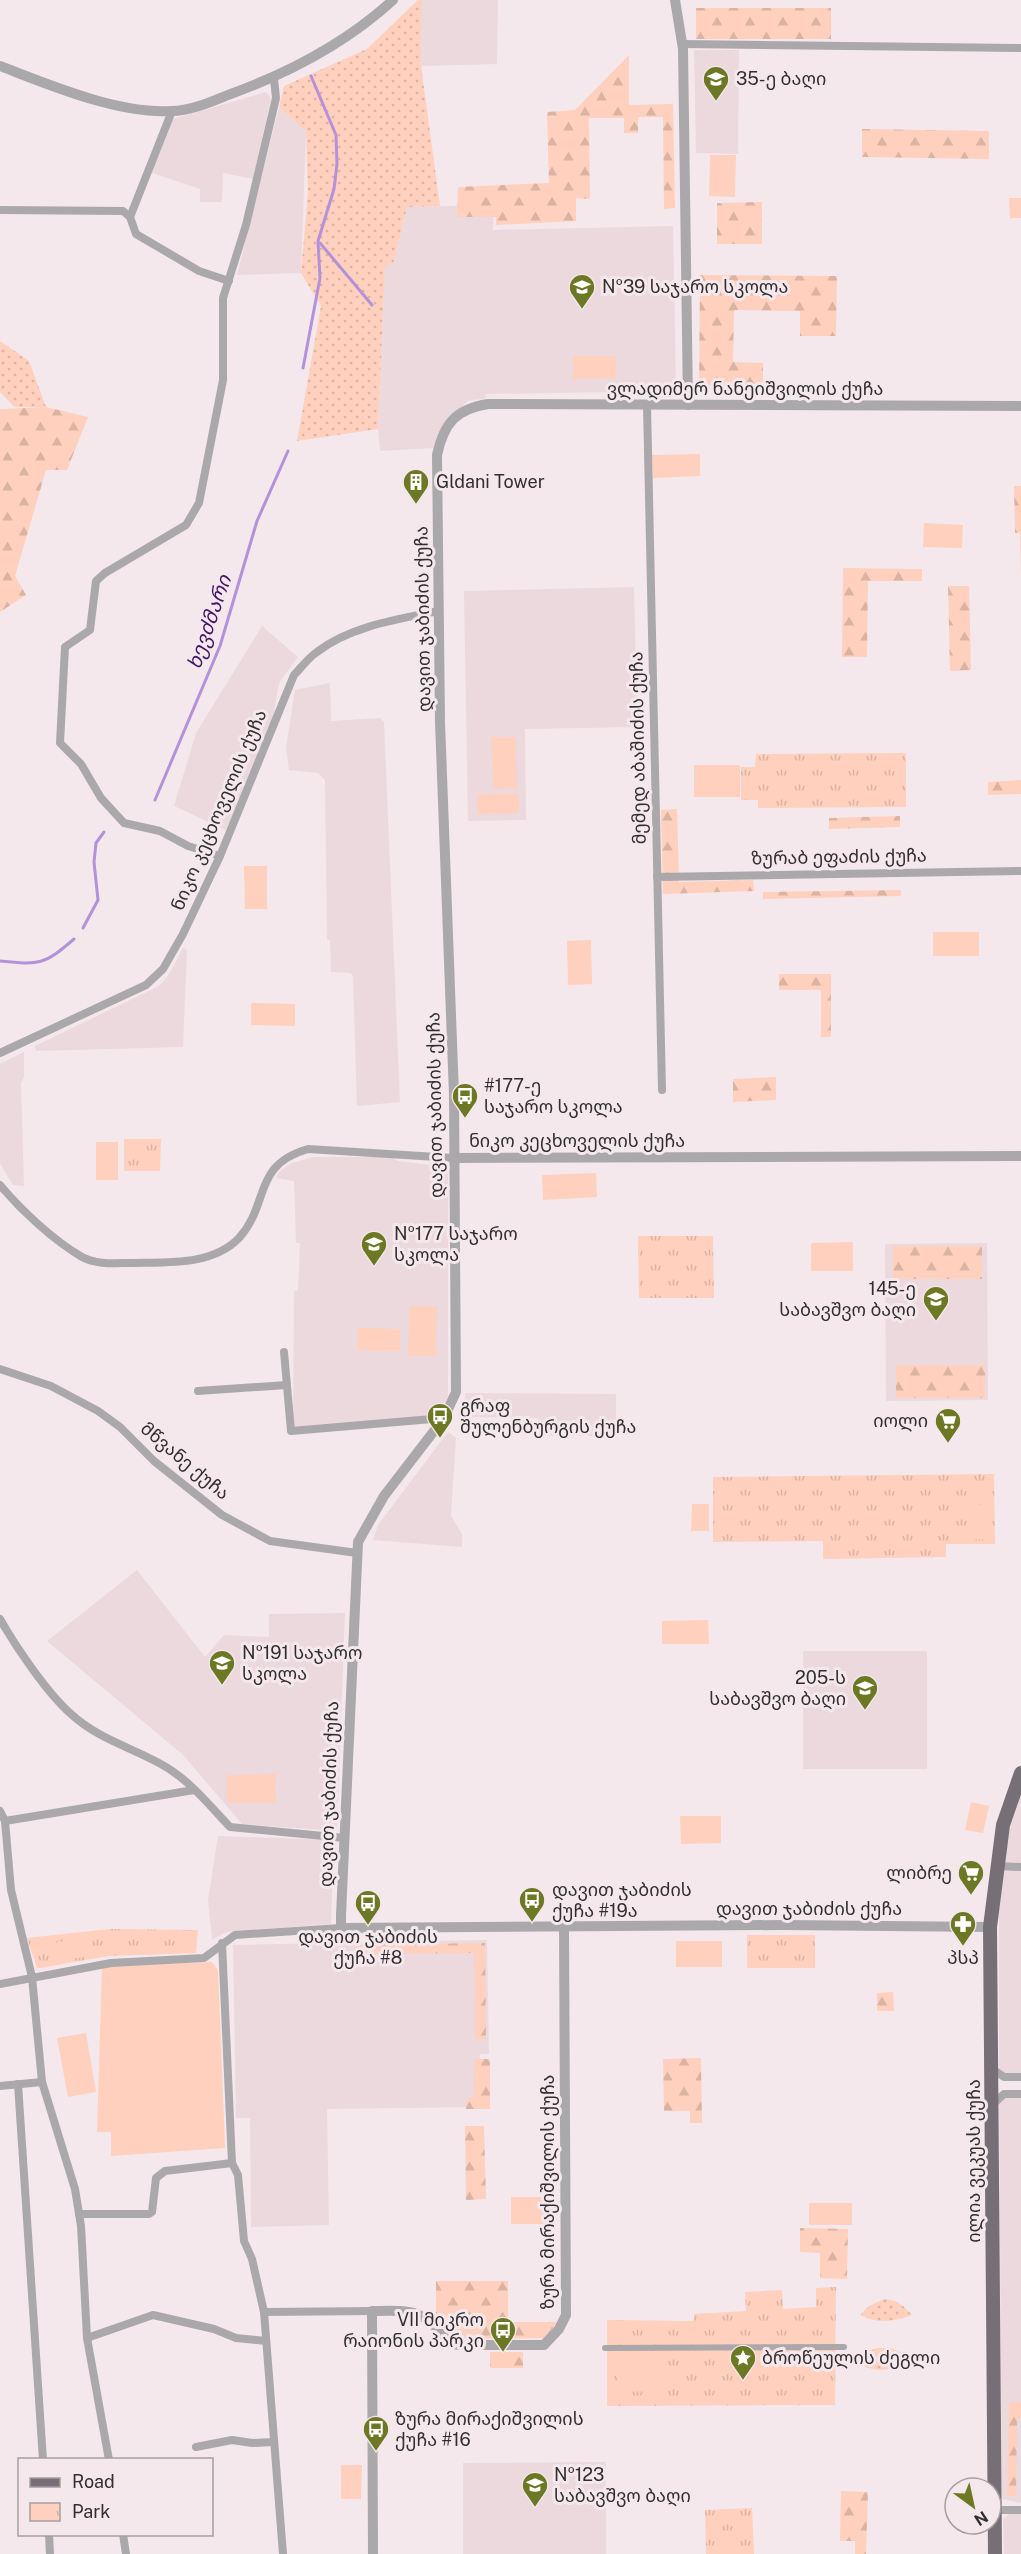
<svg xmlns="http://www.w3.org/2000/svg" width="1021" height="2554" font-family="'Public Sans','Noto Sans Georgian',sans-serif">
<defs>
<pattern id="grass-dots" width="8" height="8" patternUnits="userSpaceOnUse" patternTransform="scale(1.5)"><rect width="8" height="8" fill="#fed0bd"/><path d="M2 2h.1M6 6h.1" fill="none" stroke="#dab3a3" stroke-width="1.8" stroke-linecap="round"/></pattern>
<pattern id="forest-firs" width="22" height="20" patternUnits="userSpaceOnUse" patternTransform="scale(1.5)"><rect width="22" height="20" fill="#fed0bd"/><path d="M5 1l3.5 6h-7zM16 11l3.5 6h-7z" fill="#dab3a3"/></pattern>
<pattern id="park-tufts" width="24" height="20" patternUnits="userSpaceOnUse" patternTransform="scale(1.5)"><rect width="24" height="20" fill="#fed0bd"/><path d="M3 7l-1-3M5 7V3M7 7l1-3M15 17l-1-3M17 17v-4M19 17l1-3" fill="none" stroke="#dab3a3"/></pattern>
</defs>
<rect width="100%" height="100%" fill="#f4e8ec"/>
<g fill="#ebd9de">
<polygon points="422,0 498,0 497,64 421,66"/>
<polygon points="694,50 739,50 738,154 696,153"/>
<polygon points="266,92 271,98 253,179 223,173 222,202 200,202 200,189 152,173 173,119"/>
<polygon points="279,107 306,132 301,273 237,275"/>
<polygon points="494,205 493,230 673,226 676,391 486,394 485,399 469,400 447,420 434,448 380,451 378,429 385,266 393,264 407,207"/>
<polygon points="634,587 637,727 525,729 526,820 468,821 464,591"/>
<polygon points="262,626 298,657 279,683 271,730 226,830 174,806 196,733"/>
<polygon points="330,683 331,721 380,718 384,722 400,1102 357,1106 353,976 351,973 331,972 330,940 327,939 325,780 318,773 289,770 286,747 295,690"/>
<polygon points="183,948 187,950 183,1047 36,1051 35,1046 159,986 168,976"/>
<polygon points="24,1052 24,1077 21,1083 24,1186 13,1185 0,1163 0,1064"/>
<polygon points="313,1157 391,1157 398,1161 448,1167 448,1397 435,1416 296,1428 293,1425 294,1291 298,1290 300,1243 296,1243 294,1181 276,1178 280,1171 292,1163"/>
<polygon points="987,1243 988,1400 886,1401 885,1244"/>
<polygon points="465,1393 616,1394 616,1436 538,1436 538,1418 465,1417"/>
<polygon points="448,1432 456,1438 451,1516 462,1534 462,1547 373,1540 378,1525"/>
<polygon points="137,1570 205,1657 224,1635 269,1637 269,1614 345,1613 337,1831 242,1824 183,1755 47,1641"/>
<rect x="803" y="1651" width="124" height="118"/>
<polygon points="1021,1792 1021,2076 999,2072 999,1888 1009,1832"/>
<polygon points="218,1836 334,1840 331,1924 226,1932 212,1940 208,1900"/>
<polygon points="487,1940 489,2054 480,2054 480,2107 327,2109 329,2225 251,2227 250,2118 236,2118 233,1945"/>
<polygon points="1006,2096 1021,2096 1021,2503 1002,2499 999,2102"/>
<polygon points="606,2462 606,2554 463,2554 463,2463"/>
<polygon points="1009,2514 1021,2514 1021,2554 1004,2554 1003,2519"/>
</g>
<g fill="url(#grass-dots)">
<polygon points="418,0 422,0 421,66 440,206 407,207 393,264 385,266 378,429 297,441 321,306 301,273 308,192 306,132 279,107 284,86 367,49"/>
<polygon points="0,341 29,361 46,407 14,407 0,392"/>
<path d="M884 2299C897 2300 903 2305 912 2315 893 2322 878 2324 860 2315L869 2306Z"/>
<path d="M878 2348H891L911 2357C890 2373 877 2374 854 2361L865 2352Z"/>
</g>
<g fill="url(#forest-firs)">
<rect x="696" y="8" width="135" height="31"/>
<polygon points="629,55 629,105 673,104 675,208 664,209 663,117 638,117 638,133 624,133 624,118 589,118 590,199 576,198 576,221 496,225 496,217 457,217 458,187 549,183 547,112 575,110"/>
<polygon points="862,129 989,131 989,159 862,157"/>
<polygon points="762,202 762,244 717,244 717,203"/>
<polygon points="700,275 837,276 836,336 800,336 800,311 734,310 733,362 763,363 763,386 699,386"/>
<polygon points="46,407 88,417 67,470 46,470 15,576 26,595 0,612 0,409"/>
<polygon points="1014,486 1021,486 1021,579 1020,533 1015,533"/>
<polygon points="843,568 922,569 922,581 868,581 867,657 842,657"/>
<polygon points="948,586 969,586 971,670 950,671"/>
<polygon points="1021,780 1021,794 988,795 988,782"/>
<polygon points="677,809 679,882 753,880 754,891 663,894 661,810"/>
<polygon points="900,816 900,827 829,829 829,818"/>
<polygon points="901,890 901,896 763,899 763,892"/>
<polygon points="779,974 831,974 831,1037 821,1037 821,990 779,990"/>
<polygon points="776,1077 776,1100 733,1102 733,1079"/>
<rect x="893" y="1246" width="89" height="33"/>
<rect x="896" y="1365" width="89" height="33"/>
<polygon points="485,1943 486,2039 475,2039 474,1953 355,1954 355,1945"/>
<polygon points="893,1992 894,2011 877,2011 877,1993"/>
<polygon points="701,2058 702,2123 690,2123 690,2111 664,2111 663,2059"/>
<polygon points="474,2059 490,2059 490,2109 466,2109 466,2098 474,2098"/>
<polygon points="465,2126 484,2126 486,2199 466,2200"/>
<polygon points="800,2228 848,2229 847,2279 820,2278 820,2253 800,2252"/>
<polygon points="436,2281 508,2281 508,2322 557,2322 545,2338 450,2339 436,2320"/>
<rect x="490" y="2352" width="33" height="16"/>
<polygon points="1009,2402 1021,2402 1021,2419 1017,2419 1016,2496 1007,2496"/>
<polygon points="841,2491 868,2492 866,2554 855,2554 855,2541 840,2541"/>
</g>
<g fill="url(#park-tufts)">
<polygon points="906,753 906,807 758,808 758,800 741,800 741,767 755,767 756,754"/>
<polygon points="124,1139 161,1139 160,1171 124,1171"/>
<polygon points="638,1236 713,1236 714,1298 639,1298"/>
<polygon points="994,1474 995,1544 946,1544 946,1557 823,1559 823,1541 713,1542 713,1477"/>
<polygon points="109,1929 198,1930 196,1953 109,1956 40,1968 37,1968 27,1938"/>
<rect x="747" y="1935" width="68" height="33"/>
<polygon points="836,2287 835,2405 607,2406 607,2320 694,2321 694,2314 746,2311 745,2292 782,2290 783,2309 816,2307 816,2288"/>
<polygon points="752,2508 754,2554 706,2554 705,2510"/>
</g>
<g fill="#fed0bd">
<polygon points="710,155 736,155 735,197 709,196"/>
<polygon points="1009,198 1021,198 1021,218 1010,218"/>
<polygon points="573,356 616,356 616,378 573,379"/>
<polygon points="700,454 700,476 653,478 652,455"/>
<polygon points="924,523 963,525 962,548 923,547"/>
<polygon points="491,737 516,737 517,788 493,789"/>
<rect x="694" y="765" width="46" height="32"/>
<polygon points="477,794 519,794 519,813 478,814"/>
<polygon points="244,866 267,866 267,909 245,909"/>
<rect x="933" y="932" width="46" height="24"/>
<polygon points="591,940 592,984 568,985 567,941"/>
<polygon points="251,1003 295,1004 295,1026 251,1025"/>
<rect x="96" y="1142" width="22" height="38"/>
<polygon points="596,1173 597,1197 543,1200 542,1175"/>
<polygon points="853,1242 853,1271 811,1271 811,1243"/>
<polygon points="410,1306 437,1306 436,1356 408,1356"/>
<polygon points="358,1328 400,1329 400,1351 358,1350"/>
<polygon points="692,1504 709,1504 709,1531 691,1531"/>
<polygon points="970,1504 993,1506 991,1540 968,1539"/>
<polygon points="708,1620 709,1644 662,1644 662,1621"/>
<polygon points="276,1774 276,1803 227,1803 227,1775"/>
<polygon points="971,1802 989,1806 983,1833 965,1830"/>
<polygon points="680,1816 721,1816 721,1843 681,1844"/>
<polygon points="92,1938 94,1956 59,1960 57,1942"/>
<rect x="676" y="1941" width="46" height="26"/>
<polygon points="212,1962 218,1970 225,2148 111,2156 111,2132 97,2132 102,1966"/>
<polygon points="86,2033 96,2092 68,2097 57,2038"/>
<rect x="511" y="2197" width="38" height="27"/>
<rect x="809" y="2203" width="43" height="22"/>
<polygon points="662,2353 663,2391 618,2392 617,2354"/>
<polygon points="341,2465 362,2465 361,2499 341,2499"/>
</g>
<g fill="none" stroke-linecap="round" stroke-linejoin="round">
<g stroke="#b492d9" stroke-width="3">
<polyline points="320,243 372,305"/>
<polyline points="303,368 320,278 318,241 334,189 337,164 336,135 311,76"/>
<polyline points="155,800 220,646 257,521 288,451"/>
<polyline points="83,928 98,900 94,862 96,843 104,832"/>
<path d="M0 961C40 965 44 965 74 939"/>
</g>
<polyline stroke="#aba8ab" stroke-width="6" points="605,2348 844,2347"/>
<g stroke="#aba8ab" stroke-width="8">
<polyline points="683,44 1021,48"/>
<polyline points="0,210 123,211 130,217 172,111"/>
<polyline points="130,217 136,234 199,271 229,281"/>
<polyline points="647,405 662,1090"/>
<polyline points="220,856 188,846 160,831 124,823 101,798 81,764 60,743 65,647 90,630 96,581 105,573 186,525 199,503 223,380 223,298 246,225 276,98 274,79"/>
<polyline points="657,877 1021,871"/>
<path d="M0 1053 146 985 163 969 183 934 220 856 294 675C301 668 308 658 317 652 350 626 399 619 439 611"/>
<path d="M0 1185C22 1211 53 1240 82 1257 97 1265 115 1263 131 1263 167 1262 212 1266 239 1238 270 1204 252 1165 308 1149L453 1158"/>
<polyline points="284,1352 291,1431 444,1418"/>
<polyline points="0,1369 51,1386 98,1411 120,1427 154,1461 222,1515 270,1541 357,1553"/>
<polyline points="198,1391 287,1385"/>
<path d="M0 1619C16 1647 47 1693 71 1714 97 1738 130 1747 159 1763 188 1778 208 1804 230 1827L344 1838"/>
<polyline points="0,1811 5,1821 11,1890 32,1977 42,2082 75,2189 81,2226 87,2338 109,2460"/>
<polyline points="5,1821 194,1790"/>
<polyline points="996,1866 1021,1867"/>
<polyline points="222,1943 232,2163 238,2175 244,2241 252,2259 264,2312 283,2554"/>
<polyline points="0,1984 111,1963 204,1958 235,1935 341,1928"/>
<polyline points="991,2068 1004,2077 1021,2077"/>
<polyline points="18,2084 43,2460"/>
<polyline points="0,2086 42,2082"/>
<polyline points="992,2105 1004,2094 1021,2094"/>
<polyline points="79,2214 149,2214 152,2212 156,2178 165,2171 232,2163"/>
<polyline points="264,2312 372,2311"/>
<polyline points="87,2338 153,2315 214,2329 236,2338 266,2341"/>
<polyline points="196,2447 232,2440 252,2443 274,2442"/>
<polyline points="994,2510 1021,2510"/>
<polyline points="49,2534 50,2554"/>
<polyline points="123,2534 126,2554"/>
</g>
<g stroke="#aba8ab" stroke-width="10">
<polyline points="675,0 683,49 688,405"/>
<path d="M0 66C50 85 117 114 171 111 190 111 211 102 228 95 289 73 345 44 393 0"/>
<polyline points="453,1158 1021,1156"/>
<path d="M990 1927 782 1925 341 1928V1915L358 1542 384 1496 444 1418 456 1392 454 1095 440 722 437 455C444 423 456 409 488 404L1021 406"/>
<path d="M373 2554 372 2311C419 2310 420 2310 452 2344L459 2345H544L559 2329 566 2315 564 1927"/>
</g>
<polyline stroke="#766f75" stroke-width="14" points="995,2554 990,1927 1003,1825 1021,1773"/>
</g>
<defs>
<g id="school-pin" transform="scale(1.35)"><path d="M0 17L-7.5 6A9.5 9.5 0 1 1 7.5 6Z" fill="#6d7824" stroke="#f4e8ec"/><path d="M0-5L7-2L0 1L-7-2ZM-4 1L0 2.5L4 1V4Q0 6-4 4Z" fill="#fff"/></g>
<g id="building-pin" transform="scale(1.35)"><path d="M0 17L-7.5 6A9.5 9.5 0 1 1 7.5 6Z" fill="#6d7824" stroke="#f4e8ec"/><path d="M-4-6H4V6H1V3H-1V6H-4ZM-2.5-4.3h1.7v1.8h-1.7ZM.8-4.3h1.7v1.8H.8ZM-2.5-1h1.7V.8h-1.7ZM.8-1h1.7V.8H.8Z" fill="#fff"/></g>
<g id="bus-pin" transform="scale(1.35)"><path d="M0 17L-7.5 6A9.5 9.5 0 1 1 7.5 6Z" fill="#6d7824" stroke="#f4e8ec"/><path d="M-5-6H5V4H4V6H2V4H-2V6H-4V4H-5ZM-3.5-4V0h7V-4ZM-3.5 1.2v1.5H-2V1.2ZM2 1.2v1.5H3.5V1.2Z" fill="#fff"/></g>
<g id="supermarket-pin" transform="scale(1.35)"><path d="M0 17L-7.5 6A9.5 9.5 0 1 1 7.5 6Z" fill="#6d7824" stroke="#f4e8ec"/><path d="M-6-5.5h2.5l.6 2H6L4.5 2H-2.5L-4.4-4H-6ZM-1.5 3.2a1.3 1.3 0 1 0 .1 0ZM3 3.2a1.3 1.3 0 1 0 .1 0Z" fill="#fff"/></g>
<g id="pharmacy-pin" transform="scale(1.35)"><path d="M0 17L-7.5 6A9.5 9.5 0 1 1 7.5 6Z" fill="#6d7824" stroke="#f4e8ec"/><path d="M-2-6h4v4h4v4h-4v4h-4v-4h-4v-4h4Z" fill="#fff"/></g>
<g id="sight-pin" transform="scale(1.35)"><path d="M0 17L-7.5 6A9.5 9.5 0 1 1 7.5 6Z" fill="#6d7824" stroke="#f4e8ec"/><path d="M0-6L1.8-2.2L6-1.7L2.9 1.2L3.7 5.4L0 3.3L-3.7 5.4L-2.9 1.2L-6-1.7L-1.8-2.2Z" fill="#fff"/></g>
</defs>
<g fill-rule="evenodd">
<use href="#school-pin" x="716" y="79"/>
<use href="#school-pin" x="582" y="287"/>
<use href="#building-pin" x="416" y="482"/>
<use href="#bus-pin" x="465" y="1096"/>
<use href="#school-pin" x="374" y="1244"/>
<use href="#school-pin" x="936" y="1299"/>
<use href="#bus-pin" x="440" y="1416"/>
<use href="#supermarket-pin" x="948" y="1421"/>
<use href="#school-pin" x="222" y="1663"/>
<use href="#school-pin" x="865" y="1688"/>
<use href="#supermarket-pin" x="971" y="1873"/>
<use href="#bus-pin" x="532" y="1900"/>
<use href="#bus-pin" x="368" y="1903"/>
<use href="#pharmacy-pin" x="963" y="1924"/>
<use href="#bus-pin" x="503" y="2330"/>
<use href="#sight-pin" x="743" y="2358"/>
<use href="#bus-pin" x="376" y="2429"/>
<use href="#school-pin" x="535" y="2485"/>
</g>
<g text-anchor="middle" stroke-width="6" stroke-linejoin="round" paint-order="stroke">
<g font-size="18" fill="#322e2f" stroke="#f4e8ec" text-anchor="start">
<text x="736" y="85">35-ე ბაღი</text>
<text x="602" y="293">№39 საჯარო სკოლა</text>
<text x="436" y="488">Gldani Tower</text>
<text x="484" y="1092">#177-ე<tspan x="484" dy="21">საჯარო სკოლა</tspan></text>
<text x="394" y="1240">№177 საჯარო<tspan x="394" dy="21">სკოლა</tspan></text>
<text x="916" y="1295" text-anchor="end">145-ე<tspan x="916" dy="21">საბავშვო ბაღი</tspan></text>
<text x="460" y="1412">გრაფ<tspan x="460" dy="21">შულენბურგის ქუჩა</tspan></text>
<text x="928" y="1427" text-anchor="end">იოლი</text>
<text x="242" y="1659">№191 საჯარო<tspan x="242" dy="21">სკოლა</tspan></text>
<text x="846" y="1684" text-anchor="end">205-ს<tspan x="846" dy="21">საბავშვო ბაღი</tspan></text>
<text x="952" y="1879" text-anchor="end">ლიბრე</text>
<text x="552" y="1896">დავით ჯაბიძის<tspan x="552" dy="21">ქუჩა #19ა</tspan></text>
<text x="368" y="1943" text-anchor="middle">დავით ჯაბიძის<tspan x="368" dy="21">ქუჩა #8</tspan></text>
<text x="963" y="1964" text-anchor="middle">პსპ</text>
<text x="484" y="2326" text-anchor="end">VII მიკრო<tspan x="484" dy="21">რაიონის პარკი</tspan></text>
<text x="762" y="2364">ბროწეულის ძეგლი</text>
<text x="395" y="2425">ზურა მირაქიშვილის<tspan x="395" dy="21">ქუჩა #16</tspan></text>
<text x="554" y="2481">№123<tspan x="554" dy="21">საბავშვო ბაღი</tspan></text>
</g>
<g font-size="18" fill="#322e2f" stroke="#f4e8ec">
<text x="745" y="395">ვლადიმერ ნანეიშვილის ქუჩა</text>
<text transform="translate(423 619) rotate(-91)" y="6">დავით ჯაბიძის ქუჩა</text>
<text transform="translate(638 748) rotate(-91)" y="6">მემედ აბაშიძის ქუჩა</text>
<text transform="translate(219 810) rotate(-67)" y="6">ნიკო კეცხოველის ქუჩა</text>
<text transform="translate(839 857) rotate(-1)" y="6">ზურაბ ეფაძის ქუჩა</text>
<text transform="translate(435 1105) rotate(-91)" y="6">დავით ჯაბიძის ქუჩა</text>
<text x="577" y="1147">ნიკო კეცხოველის ქუჩა</text>
<text transform="translate(185 1461) rotate(40)" y="6">მწვანე ქუჩა</text>
<text transform="translate(329 1794) rotate(-88)" y="6">დავით ჯაბიძის ქუჩა</text>
<text x="809" y="1915">დავით ჯაბიძის ქუჩა</text>
<text transform="translate(974 2161) rotate(-90)" y="6">ილია ვეკუას ქუჩა</text>
<text transform="translate(548 2192) rotate(-90)" y="6">ზურა მირაქიშვილის ქუჩა</text>
</g>
<g font-size="20" font-style="italic" fill="#431367" stroke="#f4e8ec">
<text transform="translate(209 622) rotate(-71)" y="7">ხევძმარი</text>
</g>
</g>
<rect x="18" y="2458" width="195" height="78" fill="#f4e8ec" stroke="#a69ea0" stroke-width="1.5"/>
<rect x="30" y="2478" width="30" height="9" fill="#766f75" stroke="#a69ea0" stroke-width="1.5"/>
<text x="72" y="2488" font-size="18" fill="#322e2f">Road</text>
<rect x="30" y="2503" width="30" height="18" fill="url(#park-tufts)" stroke="#a69ea0" stroke-width="1.5"/>
<text x="72" y="2518" font-size="18" fill="#322e2f">Park</text>
<g transform="translate(973 2506) rotate(147)"><circle r="28" fill="#f4e8ec" stroke="#a69ea0" stroke-width="1.5"/>
<path d="M0-4.5L10 22L0 15L-10 22Z" fill="#6d7824"/>
<text y="-9" font-size="16" font-weight="bold" text-anchor="middle" fill="#322e2f">N</text>
</g>
</svg>
